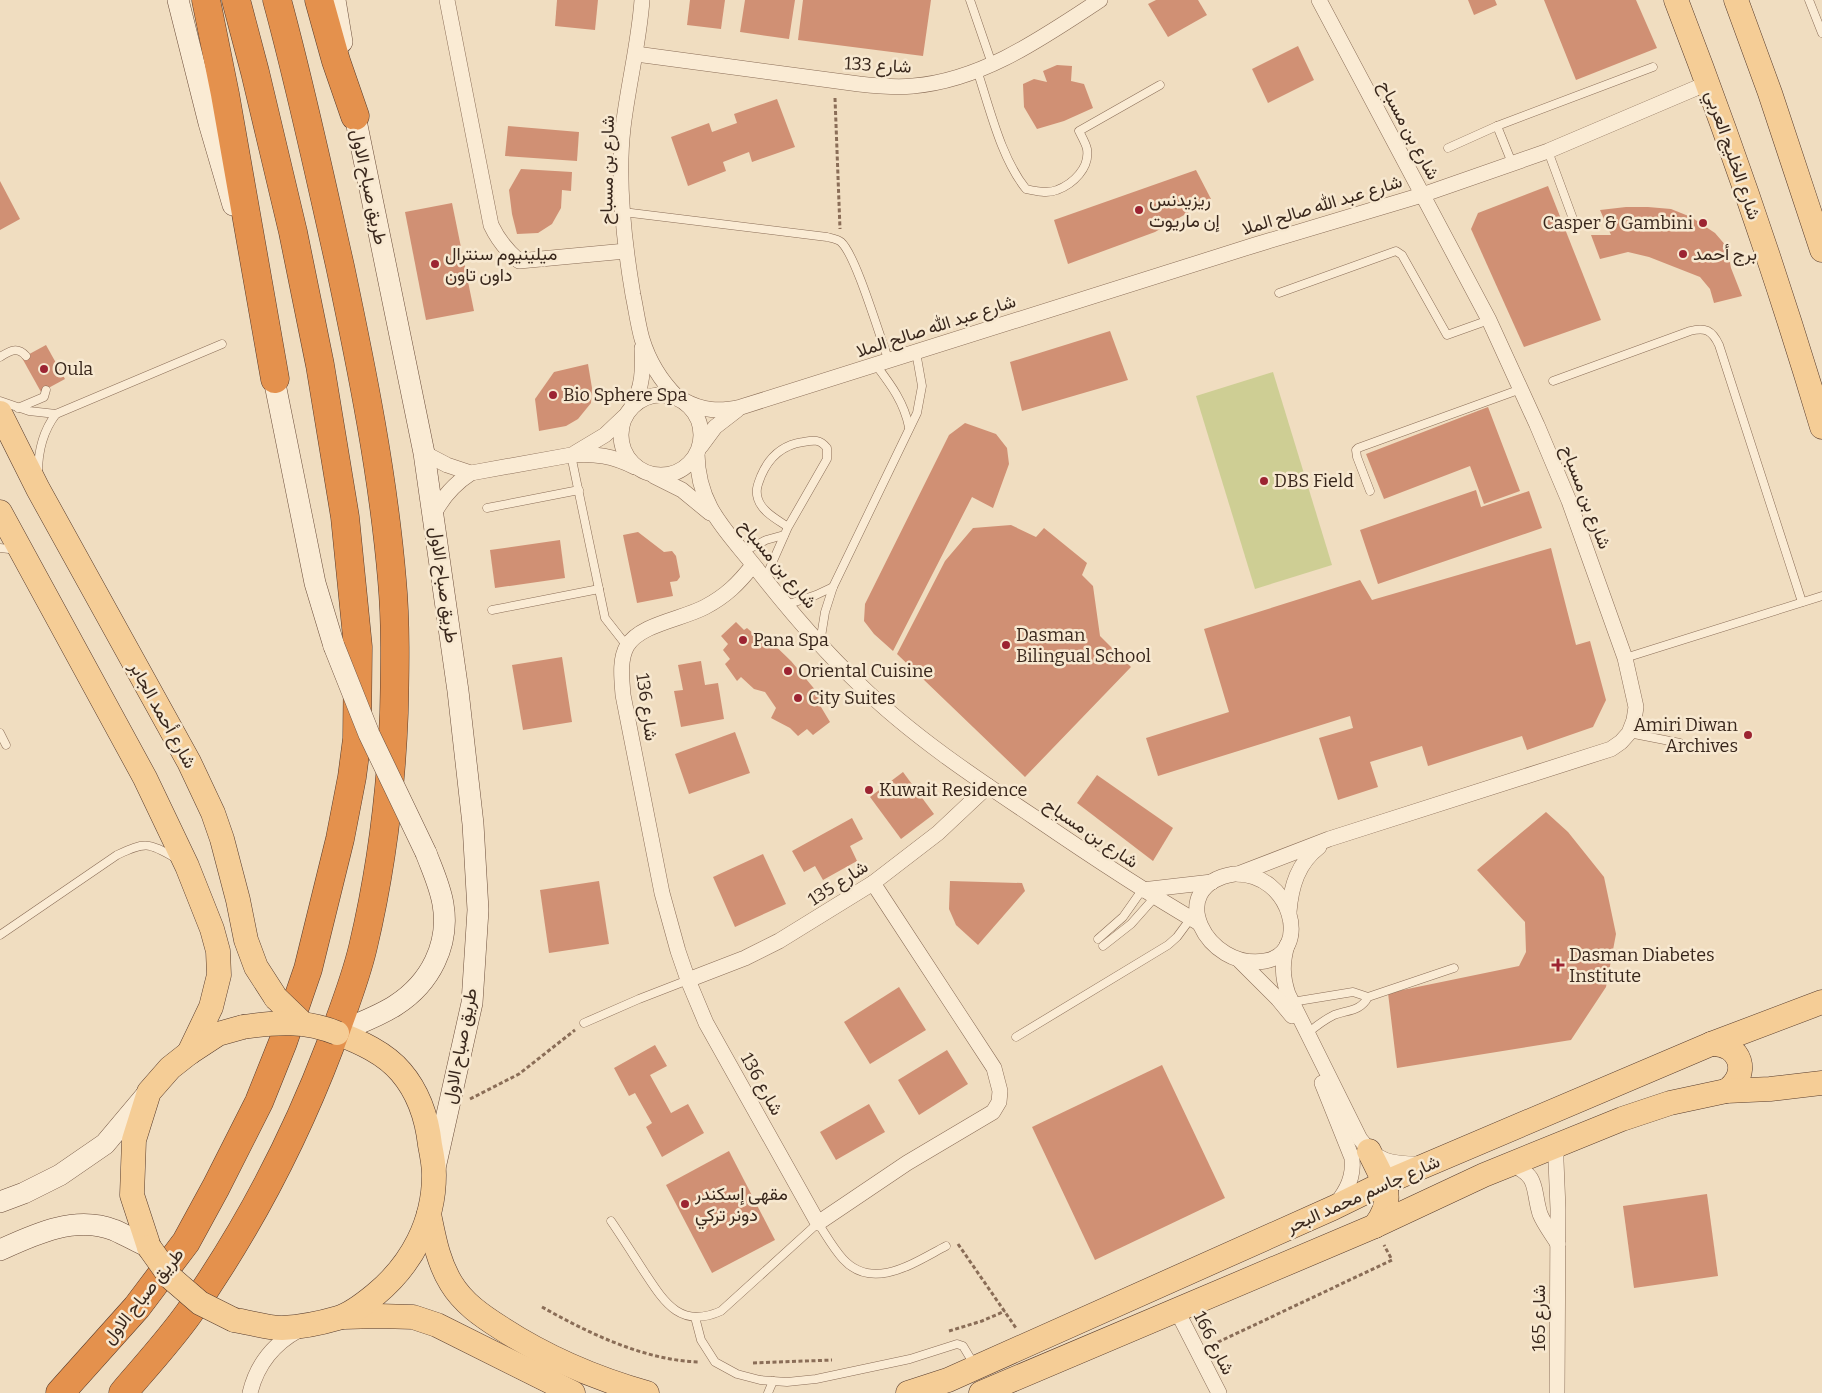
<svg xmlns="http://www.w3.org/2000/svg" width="1822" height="1393" font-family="Bitter,Vazirmatn,serif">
<rect width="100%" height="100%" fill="#f0ddc0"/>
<polygon fill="#cece94" points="1273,372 1332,565 1255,589 1196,396"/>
<g fill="#d09074">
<polygon points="557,0 598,0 595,30 555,26"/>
<polygon points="690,0 725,0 721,29 687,25"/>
<polygon points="745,0 795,0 789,39 740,32"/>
<polygon points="803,0 931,0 923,56 798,40"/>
<polygon points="1156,0 1198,0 1207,15 1168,37 1148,4"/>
<polygon points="1468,0 1495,0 1497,5 1474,15"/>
<polygon points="1544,0 1636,0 1657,48 1576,80"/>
<polygon points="1298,46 1314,80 1268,103 1252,69"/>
<polygon points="1057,65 1072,66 1071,81 1084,84 1093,108 1064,121 1037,129 1024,107 1023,84 1034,79 1047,82 1043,71"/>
<polygon points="777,99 795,147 752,162 749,152 723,162 726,171 688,186 671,137 709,123 712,132 737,123 734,114"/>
<polygon points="508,126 579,132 577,161 505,156"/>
<polygon points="521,169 572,172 571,191 562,190 561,208 552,224 538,233 517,234 512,214 509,190"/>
<polygon points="1196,170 1211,199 1208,201 1155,232 1068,264 1054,220"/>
<polygon points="0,181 20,219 0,230"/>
<polygon points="1548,186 1601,320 1524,347 1471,229 1478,213"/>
<polygon points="452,203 474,311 426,320 405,212"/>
<polygon points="1626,207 1648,207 1671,209 1691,217 1715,233 1727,247 1731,268 1742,296 1714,303 1710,289 1700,277 1649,257 1628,252 1600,259 1591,235 1611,235 1600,210"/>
<polygon points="1110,331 1128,380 1022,411 1010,362"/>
<polygon points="46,345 65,379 41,392 22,358"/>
<polygon points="588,364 592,388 591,403 578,419 566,426 539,431 535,399 554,372"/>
<polygon points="1488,407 1520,491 1484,504 1470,466 1384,499 1366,454"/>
<polygon points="965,423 996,434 1007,448 1009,464 993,508 972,497 893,651 874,634 864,621 865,604 949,435"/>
<polygon points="1476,490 1481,507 1529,491 1542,528 1378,584 1360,530"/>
<polygon points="1011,525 1036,537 1044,528 1087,563 1082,575 1093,586 1100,636 1131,667 1025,777 897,654 945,561 973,528"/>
<polygon points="638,532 664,552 672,551 676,556 680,577 677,581 670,582 673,596 637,603 623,535"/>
<polygon points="560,540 565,578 495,588 490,550"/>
<polygon points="1551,548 1576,645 1590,641 1606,700 1593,727 1527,750 1522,736 1428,766 1422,746 1370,762 1378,787 1338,800 1319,738 1353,728 1350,716 1158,776 1146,738 1229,712 1204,629 1360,580 1372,600"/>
<polygon points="736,622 744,630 747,628 755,635 760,631 791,661 822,698 818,702 830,722 813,735 807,729 798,736 790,728 771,718 776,708 765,692 754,689 741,677 737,681 725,664 730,659 723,650 728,644 721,636"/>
<polygon points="562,657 572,722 523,730 512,665"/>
<polygon points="701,661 705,685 718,683 724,719 681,727 674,691 683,690 678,665"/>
<polygon points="735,732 750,773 689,794 675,754"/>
<polygon points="903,772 934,814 901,839 870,797"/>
<polygon points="1097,775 1173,828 1153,861 1077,803"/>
<polygon points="1546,812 1568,832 1604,877 1616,934 1606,987 1571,1040 1397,1068 1388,993 1519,966 1526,952 1525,922 1477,870"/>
<polygon points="852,818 863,839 850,846 857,861 823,880 815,866 804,872 792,851"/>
<polygon points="763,854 786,904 735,927 713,877"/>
<polygon points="599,881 609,944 549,953 540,890"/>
<polygon points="950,881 1022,883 1025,891 978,945 956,925 949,909"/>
<polygon points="899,987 926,1030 870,1064 844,1022"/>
<polygon points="655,1045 667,1066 650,1075 671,1113 688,1104 704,1133 662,1157 646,1127 652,1123 635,1093 629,1096 614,1068"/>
<polygon points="947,1050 968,1084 919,1115 898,1080"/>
<polygon points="1162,1065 1225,1198 1095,1260 1032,1127"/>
<polygon points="869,1104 885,1132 836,1160 820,1132"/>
<polygon points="729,1151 775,1240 712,1273 666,1185"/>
<polygon points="1707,1194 1718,1276 1634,1288 1623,1206"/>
</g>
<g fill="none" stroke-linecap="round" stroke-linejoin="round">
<g stroke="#8a6d57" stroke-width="9">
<g id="service">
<polyline points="970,0 992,64"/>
<polyline points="1809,0 1822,33"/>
<path d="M977 70C990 109 1001 158 1026 189 1035 191 1048 194 1057 190 1073 184 1090 168 1087 149 1086 144 1082 137 1079 131L1160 85"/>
<polyline points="1497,126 1512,163"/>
<polyline points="1448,148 1497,126 1653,67"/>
<polyline points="1548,151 1576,227"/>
<path d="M623 212 827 237C831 238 838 239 841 242 856 255 880 338 889 361"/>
<polyline points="1279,293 1396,251 1402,255 1447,335 1489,320"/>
<path d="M0 357C10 351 17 346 26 356"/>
<path d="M876 365C891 385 904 402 909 427"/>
<path d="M1553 381 1690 331C1705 327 1712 330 1719 345L1802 602"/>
<polyline points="0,401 29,411 56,414 222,344"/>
<polyline points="18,408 44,397 46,390"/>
<polyline points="571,455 605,618 627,646"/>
<path d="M38 473C38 451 43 431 56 414"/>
<polyline points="1370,491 1357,457 1356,450 1358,448 1521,389"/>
<polyline points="487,508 579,490"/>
<polyline points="0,548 9,549 15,552"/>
<polyline points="743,552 766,540 784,535"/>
<path d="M765 579 788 527 827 459V448C820 439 814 440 803 442 782 445 769 457 761 476 758 484 755 490 758 499 762 512 778 520 788 527"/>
<polyline points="786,605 816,595 833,587"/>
<polyline points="492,610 599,589"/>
<polyline points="820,643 825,612 833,587 917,413 922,386 916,352"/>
<polyline points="1625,658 1822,596"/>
<polyline points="0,733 6,745"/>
<polyline points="1629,733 1680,743"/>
<path d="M0 935 117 855C145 842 148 842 175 858"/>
<polyline points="1098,939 1123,917 1142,890"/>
<polyline points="1103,946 1131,924 1155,897"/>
<polyline points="1292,1002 1353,992 1368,997"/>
<polyline points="584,1023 639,999 688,980"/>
<path d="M1308 1033C1316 1026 1324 1020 1334 1015 1348 1010 1361 1011 1368 997L1454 968"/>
<polyline points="1016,1037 1168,945 1177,937 1191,918"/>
<path d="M611 1221C622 1237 632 1253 643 1270 663 1300 679 1330 721 1311L818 1223C826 1235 833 1248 843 1259 873 1292 915 1262 946 1246"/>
<polyline points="695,1317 701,1340 715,1362 737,1374 760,1380 787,1382 816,1379 910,1359 957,1344 963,1346 975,1366"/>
<polyline points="768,1393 773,1381"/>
</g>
</g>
<g stroke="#8a6d57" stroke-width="16">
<g id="minor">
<path d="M447 0 491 225C498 240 506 250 519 261L626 251"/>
<path d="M642 0C639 43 628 85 623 128 617 181 624 242 633 295 636 309 638 325 642 339 649 362 661 381 677 397"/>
<path d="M636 54 859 84C877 86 895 88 913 86 983 80 1042 38 1100 0"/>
<circle cx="661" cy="435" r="40"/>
<path d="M683 400C703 411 719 412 741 407L1255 245 1422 195 1548 151 1708 83"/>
<path d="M632 406C643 387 643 369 642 348"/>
<polyline points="701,446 715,427 737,410"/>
<polyline points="424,453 447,465 471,473"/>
<polyline points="575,453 605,435 624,417"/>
<path d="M697 454C698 507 726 530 756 568 788 609 822 649 859 684 911 735 974 777 1034 817 1088 854 1142 890 1199 923"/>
<polyline points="654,476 682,490 710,513"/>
<path d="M434 514C443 496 454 484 471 473L571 455C595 453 613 456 635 467"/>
<path d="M753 565C739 583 726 596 705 607 683 619 640 624 627 646 619 660 622 680 623 695L662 893 678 951 688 980 706 1023 818 1223 907 1163 993 1112 999 1102 1000 1091 994 1068 873 883"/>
<path d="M1234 874C1292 872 1312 953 1265 961 1207 971 1162 886 1234 874Z"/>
<polyline points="1238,874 1329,839 1611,749 1621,742 1629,733 1634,720 1636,707 1625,658 1569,501 1537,425 1489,320 1319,0"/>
<polyline points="1142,890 1212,882"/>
<path d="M1289 912C1291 886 1298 863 1319 847"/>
<path d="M1287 945C1282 963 1282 976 1288 994L1360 1139C1377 1162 1391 1164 1418 1164"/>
<polyline points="1240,961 1278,999 1292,1016"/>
<polyline points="688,980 745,958 779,941 873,883 938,833 988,786"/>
<path d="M1322 1083 1352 1158C1354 1177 1347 1190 1336 1204"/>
<path d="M1510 1164C1540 1176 1532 1188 1540 1214 1544 1224 1552 1234 1558 1244"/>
<polyline points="1177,1311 1219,1393"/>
<path d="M250 1393C257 1364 273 1344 299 1330"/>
<polyline points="1557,1393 1558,1209 1556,1161 1556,1154 1561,1144"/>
</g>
</g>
<g stroke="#6c4e3b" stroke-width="22">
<g id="secondary">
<polyline points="178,0 209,123 233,205"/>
<polyline points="335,0 342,42"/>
<polyline points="352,101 424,453 458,691 473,824 478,910 472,1003 435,1168"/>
<polyline points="271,364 315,583 334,646"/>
<path d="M337 1033C356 1024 378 1017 396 1005 430 983 450 945 443 904 440 886 432 869 426 853"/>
<polyline points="0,1202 24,1193 60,1175 105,1144 147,1094"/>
<path d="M0 1250C35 1234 75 1215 114 1230 126 1235 137 1242 149 1247"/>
</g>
</g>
<g stroke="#573b2c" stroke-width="25">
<g id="primary">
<path d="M1676 0C1730 140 1779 283 1822 427"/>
<polyline points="1736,0 1770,93 1822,250"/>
<polyline points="0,413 38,489 189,762 213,813 222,839 238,900 246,940 256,967 276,998"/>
<polyline points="0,512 145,778 187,866 212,929 218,951 219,975 211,1007 189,1053"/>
<path d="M1711 1044C1741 1043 1751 1074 1726 1091"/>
<path d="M1369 1151C1382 1179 1398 1197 1375 1226"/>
<path d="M429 1214C434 1238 438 1262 451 1283 463 1303 482 1316 501 1328 547 1358 594 1378 647 1393"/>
<polyline points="149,1247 132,1195 134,1140 149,1092 170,1068 189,1053 218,1034 243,1027"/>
<polyline points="344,1317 378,1316 413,1317 437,1325 573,1393"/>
<path d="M234 1320C249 1322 267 1328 282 1328 301 1327 321 1323 338 1318 352 1314 365 1303 376 1294 412 1264 434 1222 434 1175 434 1165 432 1155 430 1145 427 1118 419 1093 401 1072 385 1053 360 1042 337 1033"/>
<polyline points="908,1393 948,1380 1333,1208 1384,1183 1711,1044 1822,1002"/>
<polyline points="981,1393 1375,1226 1484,1175 1622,1119 1670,1103 1726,1091 1770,1089 1822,1083"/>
</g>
</g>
<g stroke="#573b2c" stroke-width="29">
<g id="motorway">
<polyline points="206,0 225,94 275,379"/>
<polyline points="319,0 336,61 355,116"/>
<polyline points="60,1393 137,1307 186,1242 216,1187 259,1102 283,1042 308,969 340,839 352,777 357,739 358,647 345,517 320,365 293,232 255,72 236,0"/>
<path d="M123 1393C145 1367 169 1341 189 1313 247 1230 294 1141 330 1046 342 1013 355 981 363 947 381 871 391 792 394 713 395 669 396 624 392 580 383 474 362 370 340 266 320 177 301 88 277 0"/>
</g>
</g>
<g stroke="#8a6d57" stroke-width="3" stroke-dasharray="4 2.5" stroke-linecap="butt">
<polyline points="835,98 840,229"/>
<polyline points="470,1099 519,1074 575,1030"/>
<polyline points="958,1244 1016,1328"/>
<path d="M542 1307C588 1333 646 1361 700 1362"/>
<polyline points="949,1331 982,1321 1005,1311"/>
<polyline points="1212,1345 1392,1260 1384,1245"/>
<polyline points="753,1363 832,1360"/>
</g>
<use href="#service" stroke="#faebd4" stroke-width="8"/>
<use href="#minor" stroke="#faebd4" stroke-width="15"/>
<use href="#secondary" stroke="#faebd4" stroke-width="21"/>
<use href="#primary" stroke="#f5cd96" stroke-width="24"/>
<use href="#motorway" stroke="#e4914d" stroke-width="28"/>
<g stroke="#6c4e3b" stroke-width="22" stroke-linecap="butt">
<polyline id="secondary-bridge" points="334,646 369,734 426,853"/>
</g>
<g stroke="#573b2c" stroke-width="25" stroke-linecap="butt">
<g id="primary-bridge">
<polyline points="276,998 302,1023"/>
<path d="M243 1027C277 1022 305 1020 337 1033"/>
<polyline points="149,1247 171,1278 200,1303 234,1320"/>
</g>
</g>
<use href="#secondary-bridge" stroke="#faebd4" stroke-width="21"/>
<use href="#primary-bridge" stroke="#f5cd96" stroke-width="24"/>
</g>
<g fill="#9c2432" stroke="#f7e8d0" stroke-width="2">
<circle cx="1139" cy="210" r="5"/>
<circle cx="1703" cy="223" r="5"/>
<circle cx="1683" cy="254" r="5"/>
<circle cx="435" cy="264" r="5"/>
<circle cx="44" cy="369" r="5"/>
<circle cx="553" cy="395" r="5"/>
<circle cx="1264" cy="481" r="5"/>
<circle cx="743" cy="640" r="5"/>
<circle cx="1006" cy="645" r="5"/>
<circle cx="788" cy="671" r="5"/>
<circle cx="798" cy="698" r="5"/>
<circle cx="1748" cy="735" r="5"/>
<circle cx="869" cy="790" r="5"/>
<path d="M1555.5 957.5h5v5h5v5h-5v5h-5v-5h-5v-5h5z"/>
<circle cx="685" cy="1204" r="5"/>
</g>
<g text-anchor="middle" stroke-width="5" stroke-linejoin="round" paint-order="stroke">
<g font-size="18" fill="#39271c" stroke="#f7e8d0">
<text transform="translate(878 65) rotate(3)" y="6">شارع 133</text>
<text transform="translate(1409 130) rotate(62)" y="6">شارع بن مسباح</text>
<text transform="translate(1733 155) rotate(71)" y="6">شارع الخليج العربي</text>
<text transform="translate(607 170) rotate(-89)" y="6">شارع بن مسباح</text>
<text transform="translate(369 187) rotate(78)" y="6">طريق صباح الاول</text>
<text transform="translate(1322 205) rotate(-17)" y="6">شارع عبد الله صالح الملا</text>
<text transform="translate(936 326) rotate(-18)" y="6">شارع عبد الله صالح الملا</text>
<text transform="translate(1586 497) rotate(69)" y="6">شارع بن مسباح</text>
<text transform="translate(778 564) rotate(50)" y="6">شارع بن مسباح</text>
<text transform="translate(444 585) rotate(82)" y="6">طريق صباح الاول</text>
<text transform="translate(647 707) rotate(82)" y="6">شارع 136</text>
<text transform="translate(163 715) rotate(61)" y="6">شارع أحمد الجابر</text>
<text transform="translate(1091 833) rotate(34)" y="6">شارع بن مسباح</text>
<text transform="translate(838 883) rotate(-33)" y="6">شارع 135</text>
<text transform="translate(460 1046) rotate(-79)" y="6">طريق صباح الاول</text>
<text transform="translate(762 1084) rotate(61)" y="6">شارع 136</text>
<text transform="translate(1363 1194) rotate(-24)" y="6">شارع جاسم محمد البحر</text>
<text transform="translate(143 1296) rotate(-51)" y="6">طريق صباح الاول</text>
<text transform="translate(1539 1318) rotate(-90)" y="6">شارع 165</text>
<text transform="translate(1214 1343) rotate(63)" y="6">شارع 166</text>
</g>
<g font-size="18" fill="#39271c" stroke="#f7e8d0" text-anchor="start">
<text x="1149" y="206">ريزيدنس<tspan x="1149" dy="21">إن ماريوت</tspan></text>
<text x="1693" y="229" text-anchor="end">Casper &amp; Gambini</text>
<text x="445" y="260">ميلينيوم سنترال<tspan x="445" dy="21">داون تاون</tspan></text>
<text x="1693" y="260">برج أحمد</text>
<text x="54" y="375">Oula</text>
<text x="563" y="401">Bio Sphere Spa</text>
<text x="1274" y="487">DBS Field</text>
<text x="1016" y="641">Dasman<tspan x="1016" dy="21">Bilingual School</tspan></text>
<text x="753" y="646">Pana Spa</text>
<text x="798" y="677">Oriental Cuisine</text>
<text x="808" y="704">City Suites</text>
<text x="1738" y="731" text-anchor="end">Amiri Diwan<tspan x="1738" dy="21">Archives</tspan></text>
<text x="879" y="796">Kuwait Residence</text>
<text x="1569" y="961">Dasman Diabetes<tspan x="1569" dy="21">Institute</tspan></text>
<text x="695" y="1200">مقهى إسكندر<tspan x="695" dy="21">دونر تركي</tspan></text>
</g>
</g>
</svg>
